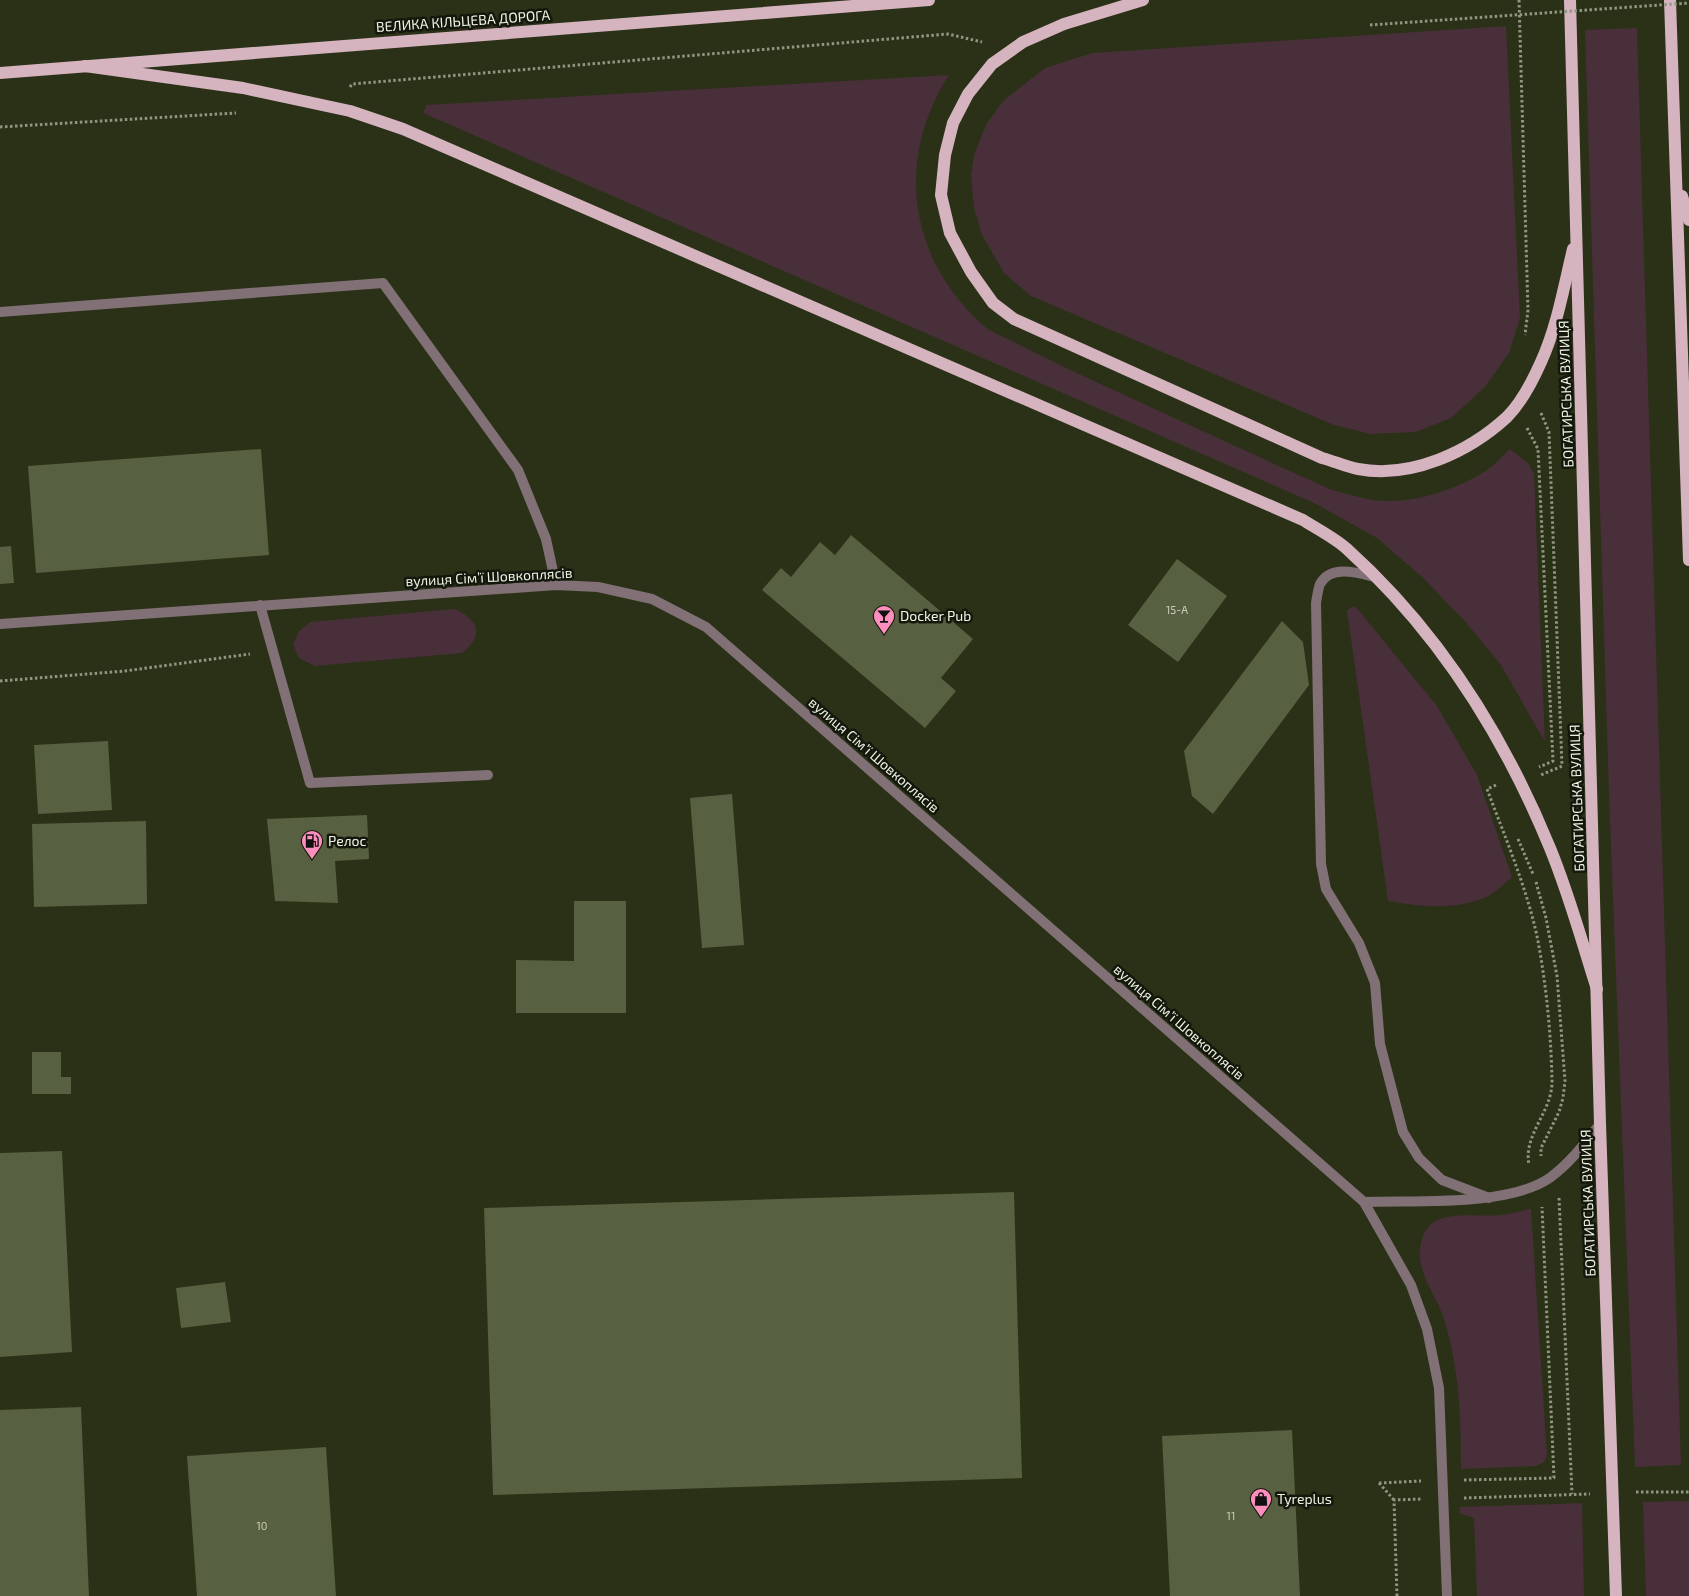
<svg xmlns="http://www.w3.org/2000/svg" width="1689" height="1596" font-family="'Exo 2',sans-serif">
<rect width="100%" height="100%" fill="#2a3117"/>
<g fill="#482f39">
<polygon points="1506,26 1520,319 1509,353 1485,387 1451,418 1416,432 1371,434 1334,425 1031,296 1004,273 982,235 974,208 971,175 974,155 987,123 1003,101 1045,68 1092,53"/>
<polygon points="1637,28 1681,1465 1635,1467 1609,795 1585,30"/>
<path d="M949 75C895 160 908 258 984 326 992 333 1004 337 1014 342 1040 355 1065 368 1092 380 1172 417 1252 454 1332 490 1345 493 1359 498 1373 500 1411 505 1452 491 1484 472 1494 466 1502 456 1510 449L1528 463 1534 474 1545 742 1501 665 1464 620 1421 576 1377 538 1314 503 423 113 426 105Z"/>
<path d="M1355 606 1437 706 1477 775 1512 877C1504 884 1494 894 1484 898 1455 910 1419 907 1388 901L1347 610Z"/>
<path d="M455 609C480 621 484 635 462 653L315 666 299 658 293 645 298 632 310 622Z"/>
<path d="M1531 1209 1547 1455 1544 1462 1536 1466 1461 1469C1461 1417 1459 1368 1444 1319 1438 1299 1422 1280 1420 1259 1419 1244 1423 1227 1437 1220 1454 1212 1483 1217 1501 1215 1511 1214 1521 1211 1531 1209Z"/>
<polygon points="1689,1501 1689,1596 1646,1596 1643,1502"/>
<polygon points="1582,1503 1584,1596 1477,1596 1474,1518 1459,1513 1460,1507"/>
</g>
<g fill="#576040">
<polygon points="261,449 269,555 36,573 28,466"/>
<polygon points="851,535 973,639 941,678 956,691 925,728 762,590 781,568 791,577 820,542 835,555"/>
<polygon points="11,546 14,583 0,584 0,547"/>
<polygon points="1177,559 1227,596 1178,662 1128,625"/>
<polygon points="1282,621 1303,642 1309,685 1213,814 1192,796 1184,751"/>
<polygon points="108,741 112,810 38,814 34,745"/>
<polygon points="732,794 744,945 702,948 690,798"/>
<polygon points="367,815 369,859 335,861 338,903 275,901 267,819"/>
<polygon points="146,821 147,904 34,907 32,824"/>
<polygon points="574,901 626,901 626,1013 516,1013 516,960 574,961"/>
<polygon points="32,1052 61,1052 61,1077 71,1077 71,1094 32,1094"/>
<polygon points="62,1151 72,1352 0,1357 0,1153"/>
<polygon points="1014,1192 1022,1478 493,1495 484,1208"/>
<polygon points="225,1282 231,1322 181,1328 176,1288"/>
<polygon points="81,1407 89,1596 0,1596 0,1410"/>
<polygon points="1292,1430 1300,1596 1170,1596 1162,1436"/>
<polygon points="326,1447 336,1596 197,1596 187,1456"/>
</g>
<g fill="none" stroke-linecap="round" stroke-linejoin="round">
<g stroke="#909681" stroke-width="3" stroke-dasharray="2.5 2.5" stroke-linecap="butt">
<polyline points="1519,0 1528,310 1525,335"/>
<polyline points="350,87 352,84 948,34 982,42"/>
<polyline points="0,127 236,113"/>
<polyline points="1541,413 1549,432 1562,766 1541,775"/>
<polyline points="1527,428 1538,449 1553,761 1539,767"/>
<polyline points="0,681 125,671 250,654"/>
<path d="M1496 785 1487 789C1505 837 1526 886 1537 936 1546 982 1551 1033 1552 1080 1553 1112 1523 1133 1529 1165"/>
<polyline points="1518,839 1533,874"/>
<polyline points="1536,882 1546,918 1557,976 1565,1081 1563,1098 1559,1112 1541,1148 1541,1156"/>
<polyline points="1559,1198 1572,1494"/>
<polyline points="1464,1480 1554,1478 1542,1207"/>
<polyline points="1379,1483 1421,1481"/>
<polyline points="1379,1483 1394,1500"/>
<polyline points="1636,1492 1689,1492"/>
<polyline points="1464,1498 1590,1494"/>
<polyline points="1397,1596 1394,1500 1422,1499"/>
</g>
<g stroke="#817076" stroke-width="10">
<polyline points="0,312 383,283 518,470 546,539 556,585"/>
<path d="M1375 577C1359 573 1331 564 1320 584 1318 589 1317 597 1316 603L1321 864 1326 889 1359 943 1375 983 1380 1044 1403 1132 1419 1158 1442 1180 1489 1198"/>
<polyline points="260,605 310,783 488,775"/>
</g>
<g stroke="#817076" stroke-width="10">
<polyline points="0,624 556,585 598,587 652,599 706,627 1364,1202 1411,1285 1427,1329 1439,1388 1447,1596"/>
<path d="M1364 1202C1414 1200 1510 1207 1551 1177 1571 1162 1585 1143 1600 1124"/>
</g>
<g stroke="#d5b3bf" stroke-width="12">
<path d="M1143 0 1064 24 1023 42 992 64 968 94 953 123 945 155 941 195 950 233 971 272 993 303 1014 319 1322 458C1334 461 1346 467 1358 469 1411 479 1469 452 1507 417 1521 403 1533 380 1541 362 1557 327 1564 286 1573 249"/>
<polyline points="1570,0 1600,1124 1616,1596"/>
<polyline points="1670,0 1689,560"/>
<path d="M85 66 243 88 350 111 403 129 1303 520C1317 529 1335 538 1347 549 1438 631 1504 736 1550 848 1569 894 1582 942 1597 989"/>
<polyline points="0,73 929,0"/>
<polyline points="1682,196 1689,220"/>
</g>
<polyline stroke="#909681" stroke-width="3" stroke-dasharray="2.5 2.5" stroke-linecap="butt" points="1370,25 1689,3"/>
</g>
<defs>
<g id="bar-pin" transform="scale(1.125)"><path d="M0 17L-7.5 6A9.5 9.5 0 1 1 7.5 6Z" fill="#fe8ebd" stroke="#14170c"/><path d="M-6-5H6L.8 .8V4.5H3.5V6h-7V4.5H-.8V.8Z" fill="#111"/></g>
<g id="fuel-pin" transform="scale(1.125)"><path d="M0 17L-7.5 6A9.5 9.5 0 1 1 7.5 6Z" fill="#fe8ebd" stroke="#14170c"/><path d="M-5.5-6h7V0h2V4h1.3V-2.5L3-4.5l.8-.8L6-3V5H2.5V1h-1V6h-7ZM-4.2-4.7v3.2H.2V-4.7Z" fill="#111"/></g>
<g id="shop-pin" transform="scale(1.125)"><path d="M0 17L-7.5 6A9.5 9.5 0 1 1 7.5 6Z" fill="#fe8ebd" stroke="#14170c"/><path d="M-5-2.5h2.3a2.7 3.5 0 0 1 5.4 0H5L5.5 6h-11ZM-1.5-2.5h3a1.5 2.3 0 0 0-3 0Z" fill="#111"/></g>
</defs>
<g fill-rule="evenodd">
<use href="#bar-pin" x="884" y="616"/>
<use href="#fuel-pin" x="312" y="841"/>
<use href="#shop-pin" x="1261" y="1499"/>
</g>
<g text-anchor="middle" stroke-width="5" stroke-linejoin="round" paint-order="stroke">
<g font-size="11" fill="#c8ceba">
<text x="1177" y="614">15-А</text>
<text x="1231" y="1520">11</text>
<text x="262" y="1530">10</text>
</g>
<g font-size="14" fill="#eef3e3" stroke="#14170c">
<text transform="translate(463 21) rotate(-4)" y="5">ВЕЛИКА КІЛЬЦЕВА ДОРОГА</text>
<text transform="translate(1566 394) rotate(-92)" y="5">БОГАТИРСЬКА ВУЛИЦЯ</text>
<text transform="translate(489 577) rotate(-3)" y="5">вулиця Сімʼї Шовкоплясів</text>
<text transform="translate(874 755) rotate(41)" y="5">вулиця Сімʼї Шовкоплясів</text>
<text transform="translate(1577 798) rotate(-92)" y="5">БОГАТИРСЬКА ВУЛИЦЯ</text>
<text transform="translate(1179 1022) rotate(41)" y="5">вулиця Сімʼї Шовкоплясів</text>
<text transform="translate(1588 1203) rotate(-92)" y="5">БОГАТИРСЬКА ВУЛИЦЯ</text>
</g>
<g font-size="14" fill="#eef3e3" stroke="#14170c" text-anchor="start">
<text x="900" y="621">Docker Pub</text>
<text x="328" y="846">Релос</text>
<text x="1277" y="1504">Tyreplus</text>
</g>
</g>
</svg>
